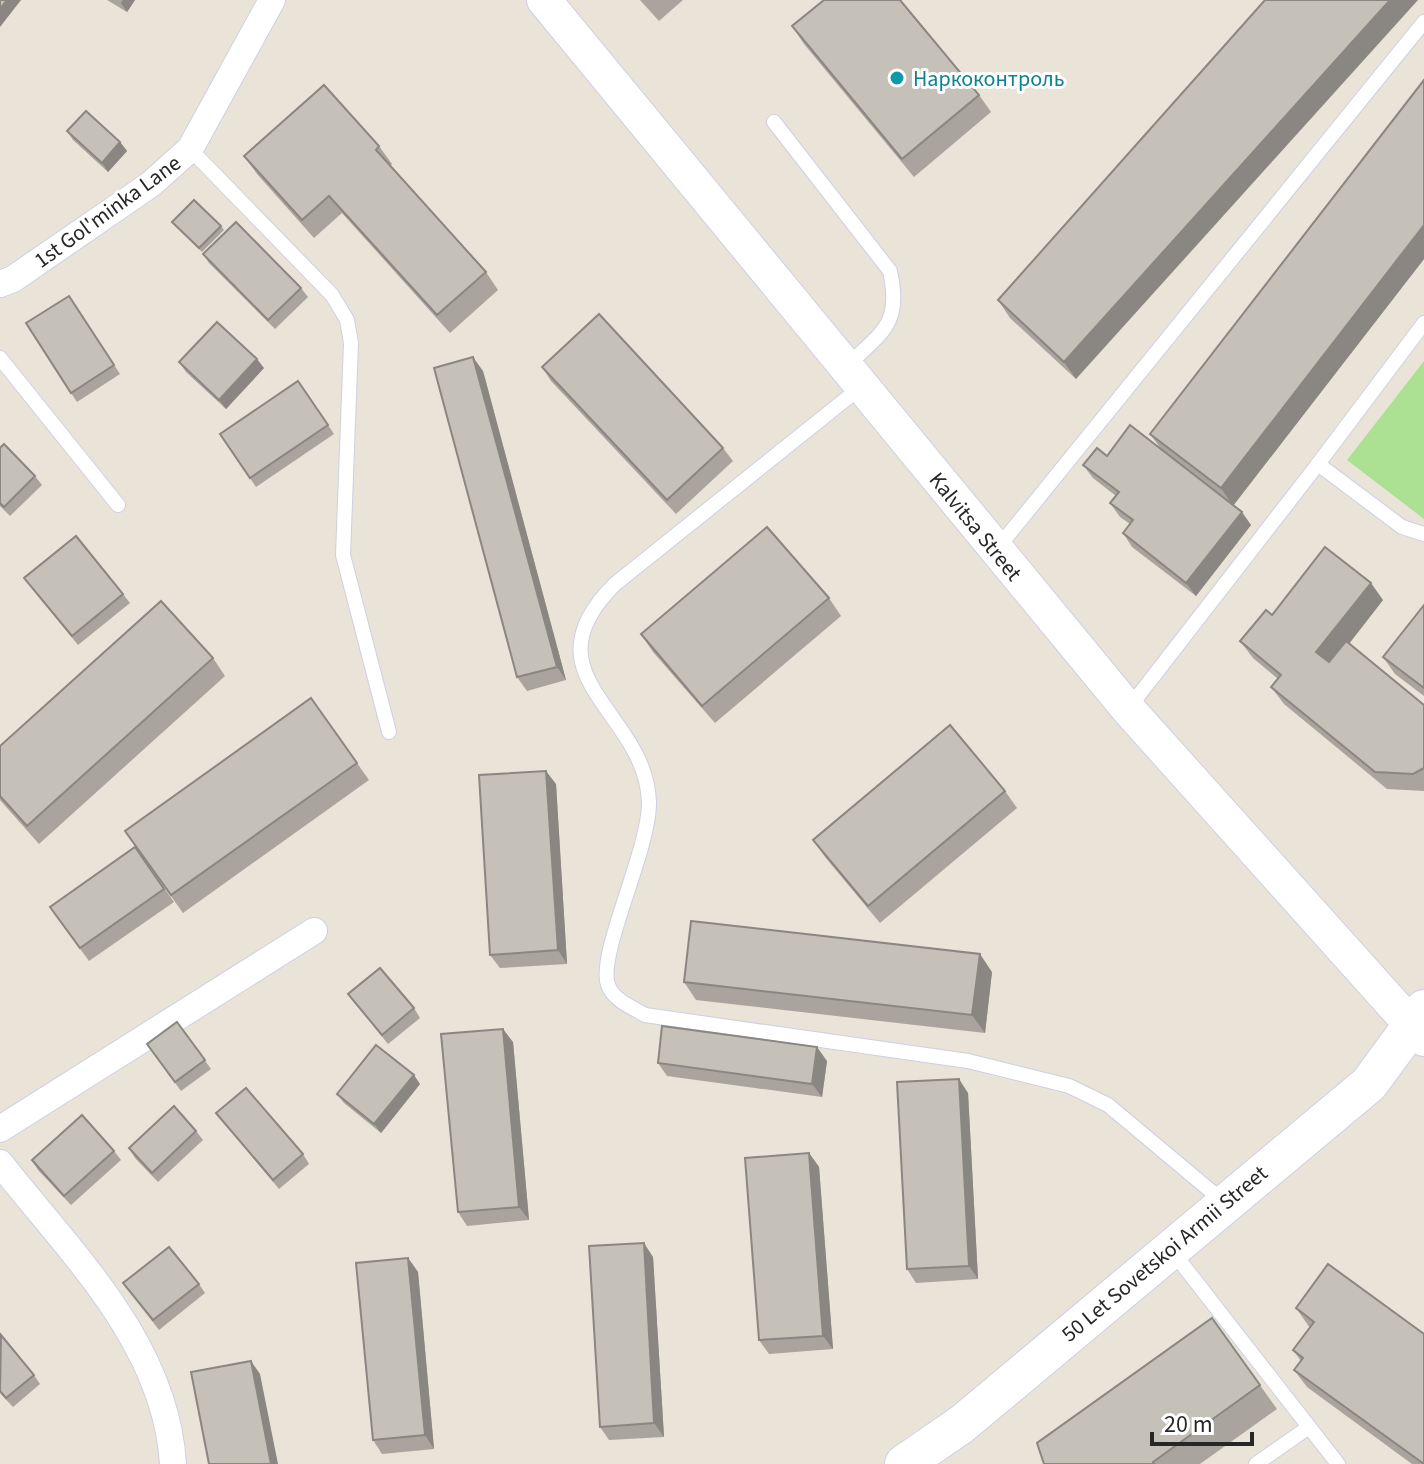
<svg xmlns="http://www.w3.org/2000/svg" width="1424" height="1464" font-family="'Source Sans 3',sans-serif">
<rect width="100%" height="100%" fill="#eae3d8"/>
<polygon fill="#ace194" points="1424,361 1424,519 1347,460"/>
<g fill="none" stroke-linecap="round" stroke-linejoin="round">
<g stroke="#cdd0e1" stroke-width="16">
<g id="service">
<path d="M774 122 890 271C902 326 881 332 846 367"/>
<polyline points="190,149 332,295 347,320 351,343 343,555 389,732"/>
<polyline points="1424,323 1318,464 1402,527 1424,534"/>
<polyline points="0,358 118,505"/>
<path d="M861 387 615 584C522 676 646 711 649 802 650 849 597 954 608 985 614 1001 632 1007 645 1015L968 1061 1069 1086 1108 1105 1224 1202"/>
<polyline points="996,550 1424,22"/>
<polyline points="1128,709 1318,464"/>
<polyline points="1172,1251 1338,1464"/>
<polyline points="1256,1464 1309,1427"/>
</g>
</g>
<g stroke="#cdd0e1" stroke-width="28">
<g id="minor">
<polyline points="0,284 13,279 151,184 190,149 272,0"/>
<polyline points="0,1129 314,931"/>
<path d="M0 1163C71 1253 166 1344 173 1464"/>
</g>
</g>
<g stroke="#cdd0e1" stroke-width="36">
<polyline id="tertiary" points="544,0 1128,709 1424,1039"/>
</g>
<g stroke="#cdd0e1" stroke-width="40">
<polyline id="secondary" points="904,1464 962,1424 1369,1084 1424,1009"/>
</g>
<use href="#service" stroke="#fff" stroke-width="14"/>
<use href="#minor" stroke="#fff" stroke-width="26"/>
<use href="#tertiary" stroke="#fff" stroke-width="34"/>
<use href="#secondary" stroke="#fff" stroke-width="38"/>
</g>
<g fill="#a9a59e">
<polygon points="107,0 135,0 127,12"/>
<polygon points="640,0 683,0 659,21"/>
<polygon points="1265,0 1076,379 1010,318 998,300"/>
<polygon points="792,26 979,95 991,112 914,177 804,44"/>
<polygon points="1424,80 1424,259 1233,505 1251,525 1196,596 1132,547 1123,533 1130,524 1120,517 1110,503 1116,496 1093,478 1083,465 1107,456 1161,449 1150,434"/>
<polygon points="67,131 120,142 127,151 108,172 73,140"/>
<polygon points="379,146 392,164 390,166 486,272 498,290 450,333 342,213 314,238 257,174 244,156"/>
<polygon points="172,222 221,226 224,230 202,252"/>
<polygon points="203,254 301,288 308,297 275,329 209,263"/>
<polygon points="69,296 120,374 77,402 71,393"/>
<polygon points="179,362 264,368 226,409 186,372"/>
<polygon points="542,367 723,448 733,461 676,514 551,381"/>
<polygon points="483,371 566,680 527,691 517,677"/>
<polygon points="298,381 334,434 256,487 220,434"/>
<polygon points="0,448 35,476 42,485 10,516 0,506"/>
<polygon points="24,578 123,594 130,603 78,645"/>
<polygon points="829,598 841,616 715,723 653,652 641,634"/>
<polygon points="1383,600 1349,644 1424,705 1424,791 1387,789 1284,704 1271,687 1278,679 1253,658 1240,641 1272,615"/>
<polygon points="1424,605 1424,696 1395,674 1383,657"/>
<polygon points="213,658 225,676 39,844 0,800 0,746"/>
<polygon points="311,698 369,780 183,913 125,831"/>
<polygon points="556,784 567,964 500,968 490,955"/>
<polygon points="1005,791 1017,808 880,923 825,857 813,840"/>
<polygon points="135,847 174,902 89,961 50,907"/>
<polygon points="992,972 985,1033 696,1000 684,982"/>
<polygon points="348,994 414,1008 420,1018 388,1044"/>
<polygon points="177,1022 211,1069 181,1091 147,1044"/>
<polygon points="513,1042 529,1220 467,1226 458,1212"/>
<polygon points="827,1061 822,1097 667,1076 658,1063"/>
<polygon points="420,1084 381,1133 344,1103 337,1094"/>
<polygon points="968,1093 978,1279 916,1283 907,1269"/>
<polygon points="216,1113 303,1154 309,1164 279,1189"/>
<polygon points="196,1131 203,1140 158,1182 135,1158 129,1148"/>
<polygon points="114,1151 121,1160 71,1205 38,1170 32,1160"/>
<polygon points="809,1153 819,1167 833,1349 769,1354 759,1340"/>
<polygon points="653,1257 664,1437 609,1440 600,1427"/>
<polygon points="408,1258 418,1272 434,1449 382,1454 373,1440"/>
<polygon points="1328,1264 1424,1464 1412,1464 1307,1387 1294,1370 1301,1361 1293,1350 1310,1328 1296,1308"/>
<polygon points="123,1283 199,1284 205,1293 159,1330"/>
<polygon points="1212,1318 1277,1409 1200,1464 1044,1464"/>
<polygon points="0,1336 34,1375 40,1384 13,1407 0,1393"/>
</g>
<g fill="#8a8681">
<polygon points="7,0 21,0 0,27 0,9"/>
<polygon points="123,0 135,0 127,12 121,3"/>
<polygon points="1390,0 1418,0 1076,379 1064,362"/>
<polygon points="120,142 127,151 108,172 102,163"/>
<polygon points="1424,225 1424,259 1233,506 1221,488"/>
<polygon points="473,357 483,371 566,680 557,667"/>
<polygon points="257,359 264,368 226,409 219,400"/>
<polygon points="1242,512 1251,525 1196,596 1186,583"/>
<polygon points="1371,583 1383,600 1329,669 1316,652"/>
<polygon points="546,771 556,784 567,964 558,950"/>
<polygon points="980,954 992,972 985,1033 972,1015"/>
<polygon points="503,1029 513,1042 529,1220 519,1207"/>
<polygon points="817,1047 827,1061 822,1097 812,1084"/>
<polygon points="414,1075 420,1084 381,1133 374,1124"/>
<polygon points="959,1079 968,1093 978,1279 969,1266"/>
<polygon points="809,1153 819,1167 833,1349 823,1336"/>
<polygon points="644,1243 653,1257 664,1437 654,1423"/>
<polygon points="408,1258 418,1272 434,1449 425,1435"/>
<polygon points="251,1361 260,1374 278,1464 271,1464"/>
</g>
<g fill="#c5c0b8" stroke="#8a8681" stroke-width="2">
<polygon points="0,0 7,0 0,9"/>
<polygon points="824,0 900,0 979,95 902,159 792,26"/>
<polygon points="1265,0 1390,0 1064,362 998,300"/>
<polygon points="1424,80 1424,225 1221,488 1150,434"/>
<polygon points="324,85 379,146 376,150 486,272 437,315 329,196 302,220 244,156"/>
<polygon points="86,111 120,142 102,163 67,131"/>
<polygon points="194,200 221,226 199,248 172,222"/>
<polygon points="236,222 301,288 268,320 203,254"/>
<polygon points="69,296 114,365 71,393 26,323"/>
<polygon points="599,314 723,448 667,500 542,367"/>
<polygon points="217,322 257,359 219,400 179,362"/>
<polygon points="473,357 557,667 517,677 434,368"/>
<polygon points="298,381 328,425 250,478 220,434"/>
<polygon points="1130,425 1242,512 1186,583 1123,533 1133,520 1110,503 1119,492 1083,465 1097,448 1107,456"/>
<polygon points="4,444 35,476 4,507 0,503 0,448"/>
<polygon points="767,527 829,598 702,706 641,634"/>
<polygon points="76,536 123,594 72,636 24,578"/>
<polygon points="1325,547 1371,583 1316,652 1329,662 1346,641 1424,705 1424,768 1413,774 1375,772 1271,687 1281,675 1240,641 1266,610 1272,615"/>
<polygon points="161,601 213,658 27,826 0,796 0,746"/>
<polygon points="1424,605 1424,688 1383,657"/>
<polygon points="311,698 357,763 171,895 125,831"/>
<polygon points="950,725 1005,791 868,906 813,840"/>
<polygon points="546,771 558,950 490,955 479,775"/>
<polygon points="135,847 164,889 80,948 50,907"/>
<polygon points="691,921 980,954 972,1015 684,982"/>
<polygon points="380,968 414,1008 382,1035 348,994"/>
<polygon points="177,1022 205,1060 175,1082 147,1044"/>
<polygon points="662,1026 817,1047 812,1084 658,1063"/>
<polygon points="503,1029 519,1207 458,1212 441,1034"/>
<polygon points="376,1045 414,1075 374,1124 337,1094"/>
<polygon points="959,1079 969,1266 907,1269 897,1082"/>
<polygon points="246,1088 303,1154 273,1180 216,1113"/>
<polygon points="174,1106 196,1131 152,1173 129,1148"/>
<polygon points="82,1115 114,1151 64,1196 32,1160"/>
<polygon points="809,1153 823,1336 759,1340 745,1158"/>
<polygon points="644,1243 654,1423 600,1427 589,1246"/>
<polygon points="169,1247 199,1284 153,1320 123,1283"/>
<polygon points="408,1258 425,1435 373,1440 356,1263"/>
<polygon points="1328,1264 1424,1334 1424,1464 1294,1370 1303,1358 1293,1350 1314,1322 1296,1308"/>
<polygon points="1212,1318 1260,1385 1153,1462 1154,1464 1044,1464 1037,1443"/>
<polygon points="1,1335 34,1375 6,1398 0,1391"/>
<polygon points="251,1361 271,1464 209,1464 191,1372"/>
</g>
<circle fill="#0f9aa8" stroke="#fff" stroke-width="3" cx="897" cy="78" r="8"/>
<g text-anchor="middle" stroke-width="6" stroke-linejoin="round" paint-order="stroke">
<g font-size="22" fill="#0d838f" stroke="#fff" text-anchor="start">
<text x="913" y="86">Наркоконтроль</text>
</g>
<g font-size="22" fill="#272727" stroke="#fff">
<text transform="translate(107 211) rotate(-36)" y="8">1st Gol'minka Lane</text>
<text transform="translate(976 526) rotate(51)" y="8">Kalvitsa Street</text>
<text transform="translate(1164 1253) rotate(-40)" y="8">50 Let Sovetskoi Armii Street</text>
</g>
</g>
<path d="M1152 1432v12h100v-12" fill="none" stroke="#272727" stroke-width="4"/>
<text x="1164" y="1432" font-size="24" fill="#272727" stroke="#ffffff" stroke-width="6" paint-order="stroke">20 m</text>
</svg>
